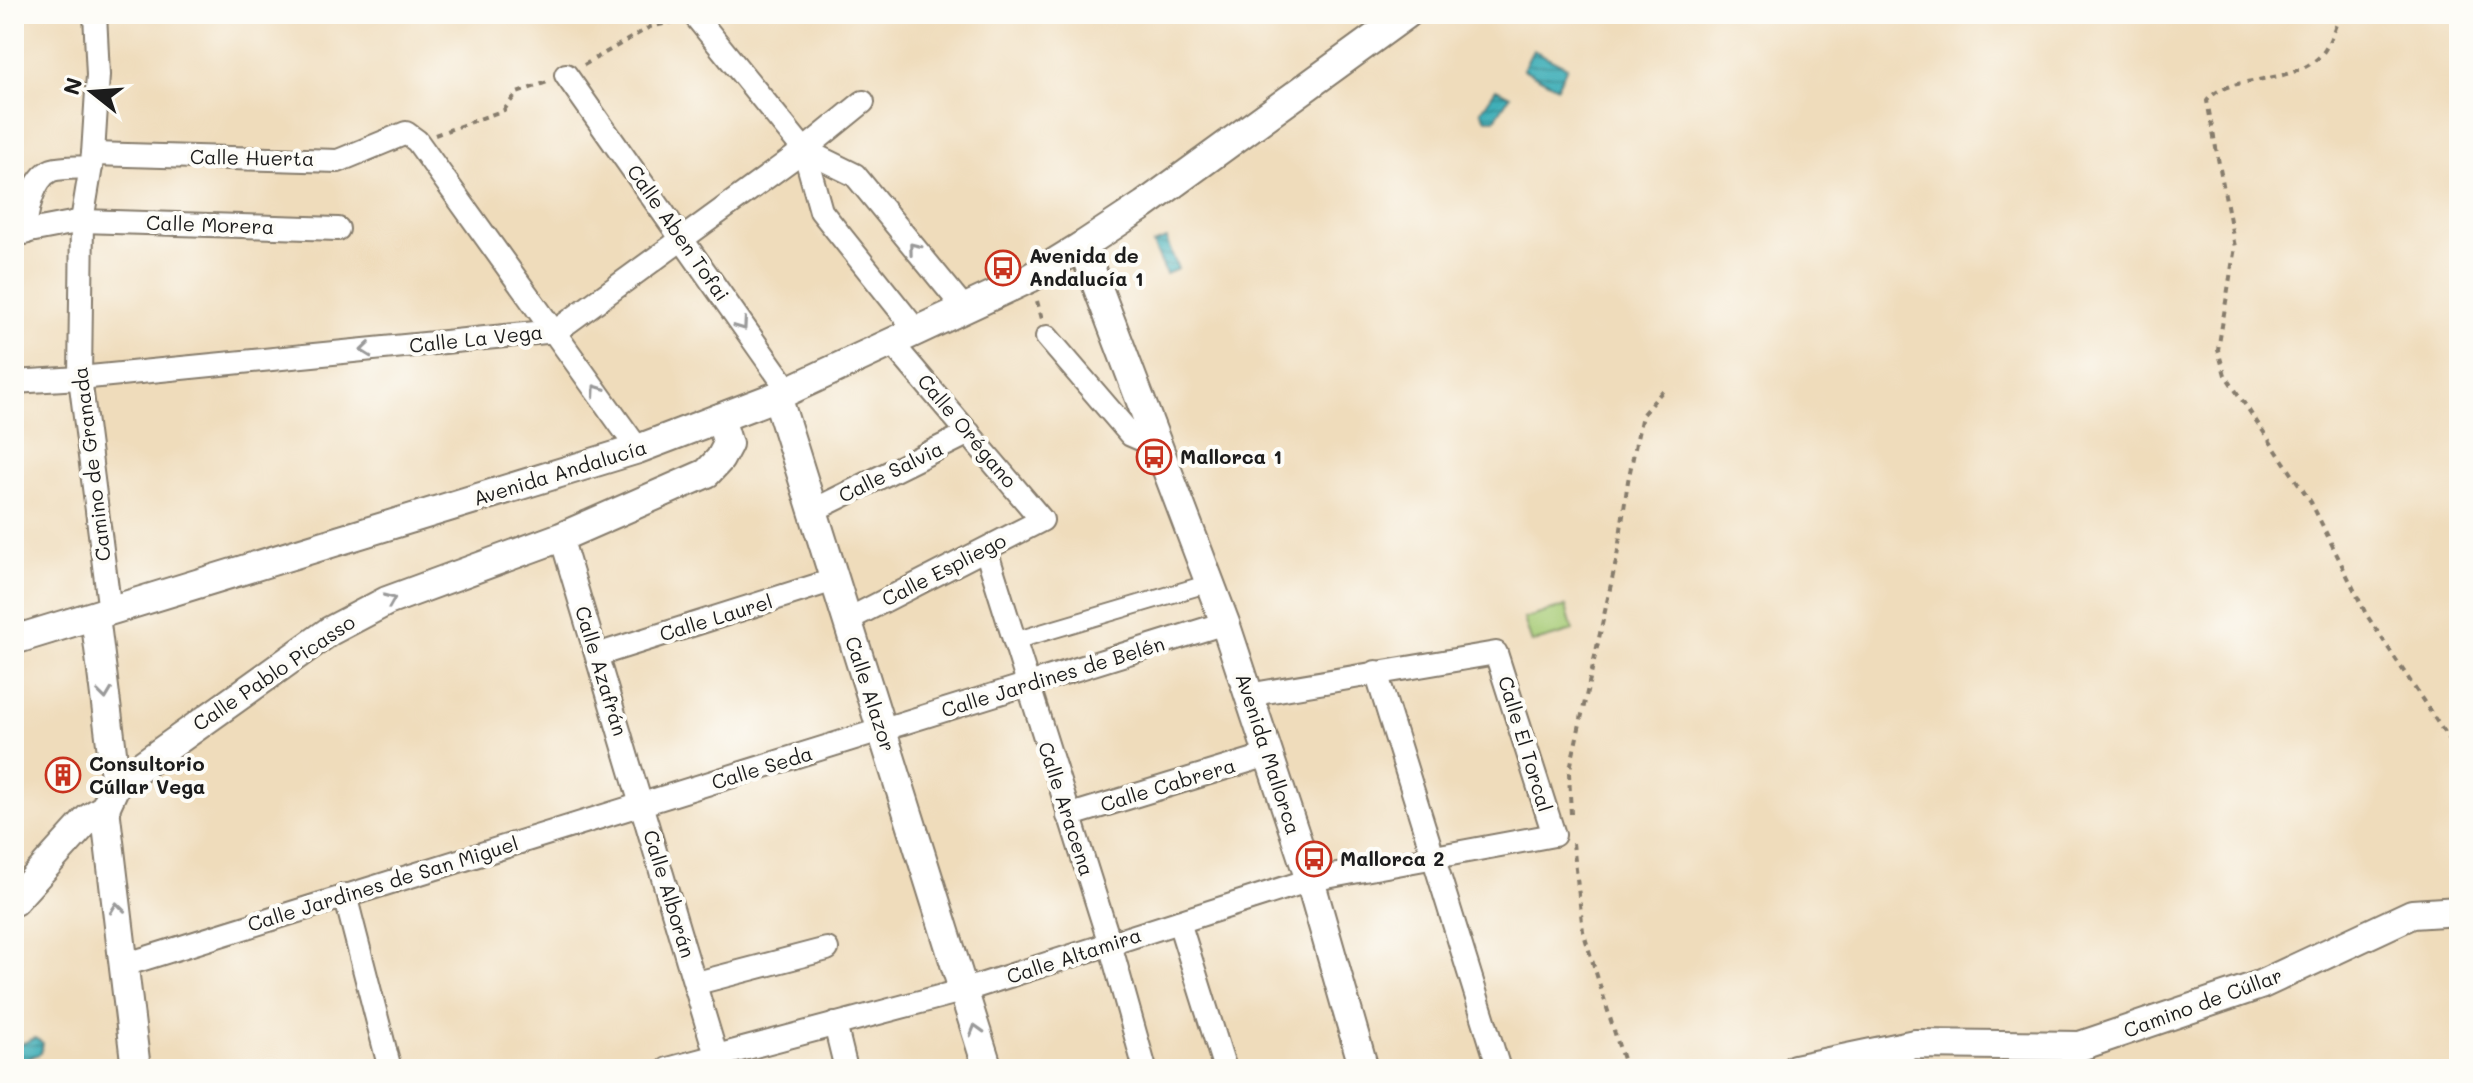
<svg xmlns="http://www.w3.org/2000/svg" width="2473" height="1083" font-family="Mali,sans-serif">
<defs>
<pattern id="water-rules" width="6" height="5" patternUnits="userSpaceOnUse" patternTransform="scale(2)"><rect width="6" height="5" fill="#3fafb8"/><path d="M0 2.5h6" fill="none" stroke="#348e95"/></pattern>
</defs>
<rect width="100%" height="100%" fill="#fdfcf7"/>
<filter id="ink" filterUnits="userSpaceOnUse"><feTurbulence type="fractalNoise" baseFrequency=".0125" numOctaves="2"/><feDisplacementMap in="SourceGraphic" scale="16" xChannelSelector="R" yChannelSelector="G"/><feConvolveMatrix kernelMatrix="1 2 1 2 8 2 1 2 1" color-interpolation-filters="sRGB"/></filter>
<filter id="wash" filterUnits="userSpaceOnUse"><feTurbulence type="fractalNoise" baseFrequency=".006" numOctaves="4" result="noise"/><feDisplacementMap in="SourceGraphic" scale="32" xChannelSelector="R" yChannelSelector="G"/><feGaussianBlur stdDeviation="1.8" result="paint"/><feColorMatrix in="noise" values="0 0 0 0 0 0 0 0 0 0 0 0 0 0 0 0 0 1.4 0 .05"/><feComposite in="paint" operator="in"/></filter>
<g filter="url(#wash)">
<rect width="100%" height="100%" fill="#efdcbb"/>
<polygon fill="#a6cb75" stroke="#617448" stroke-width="2" points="1566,606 1573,631 1532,643 1524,619"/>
<g fill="url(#water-rules)" stroke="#2e666a" stroke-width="2">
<polygon points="1533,50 1567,67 1557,87 1523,69"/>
<polygon points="1496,89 1510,96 1495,119 1486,119 1481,111"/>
<polygon points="1166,239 1178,269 1166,274 1153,244"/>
<polygon points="35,1038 43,1043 41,1053 21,1062 14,1047"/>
</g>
</g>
<g filter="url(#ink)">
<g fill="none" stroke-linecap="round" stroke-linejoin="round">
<g stroke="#867c6c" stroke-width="20">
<polyline id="pedestrian" points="1014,641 1210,583"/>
</g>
<g stroke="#867c6c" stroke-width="26">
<g id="minor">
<polyline points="95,14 98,75 93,154 82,221 80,378 110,612"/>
<polyline points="696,17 804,150 821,211 916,330"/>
<polyline points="566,75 789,391"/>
<polyline points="804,150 855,175 964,308"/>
<polyline points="93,154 338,161 406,133 417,141 638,449"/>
<path d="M25 233C26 215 32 178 52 170 63 167 79 168 91 167"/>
<polyline points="14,234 82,221 338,229"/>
<polyline points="1047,337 1131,435 1159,447"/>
<polyline points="14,382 80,378 556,331 804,150 863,102"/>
<polyline points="812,511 969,433"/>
<polyline points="561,537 716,1055"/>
<polyline points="986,550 1110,944 1145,1069"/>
<polyline points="847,620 1042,520 891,342"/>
<polyline points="597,655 834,580"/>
<polyline points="1376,672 1499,1069"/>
<polyline points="1068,816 1268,755"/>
<polyline points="345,895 390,1069"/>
<polyline points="1179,922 1225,1069"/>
<polyline points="124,965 1225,623"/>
<polyline points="697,983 827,949"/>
<polyline points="835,1024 846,1069"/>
<polyline points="668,1069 965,990 1310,880 1554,835 1496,653 1248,695"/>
</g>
</g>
<g stroke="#867c6c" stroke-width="32">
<g id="tertiary">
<polyline points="1082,246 1225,623 1310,880 1364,1069"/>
<polyline points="777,396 988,1069"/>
<polyline points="95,616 116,784"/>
<polyline points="14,640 638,449 777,396 1030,278 1082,246 1144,205 1407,14"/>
<polyline points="105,808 136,1069"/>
<polyline points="14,901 88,819 105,808 116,784 330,631 387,601 561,537 707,473 720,459 728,444 720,418"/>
<polyline points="1795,1069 1915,1044 2080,1046 2260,985 2412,914 2459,911"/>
</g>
</g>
<g stroke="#867c6c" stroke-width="4" stroke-dasharray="6 6" stroke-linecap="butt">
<path d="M2340 14C2335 26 2330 44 2322 54 2292 88 2228 72 2207 101L2235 247 2218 350 2225 375 2311 502 2366 614 2459 755"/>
<polyline points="584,65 650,27 677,21"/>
<polyline points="435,135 504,110 517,93 547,82"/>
<polyline points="1037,301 1042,319"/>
<polyline points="1571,814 1569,773 1617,557 1628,481 1642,415 1666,387"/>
<polyline points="1573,843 1583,931 1626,1069"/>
</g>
<use href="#pedestrian" stroke="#fff" stroke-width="16"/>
<use href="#minor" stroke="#fff" stroke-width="22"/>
<use href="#tertiary" stroke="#fff" stroke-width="28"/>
</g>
<defs><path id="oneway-chevron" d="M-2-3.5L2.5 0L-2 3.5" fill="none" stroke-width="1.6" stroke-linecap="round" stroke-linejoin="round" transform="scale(2)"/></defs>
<g stroke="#999">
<use href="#oneway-chevron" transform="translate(914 248) rotate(-129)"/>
<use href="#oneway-chevron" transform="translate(742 325) rotate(55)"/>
<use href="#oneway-chevron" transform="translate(366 350) rotate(174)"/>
<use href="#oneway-chevron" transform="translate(597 390) rotate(-125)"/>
<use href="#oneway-chevron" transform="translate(390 600) rotate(-23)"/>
<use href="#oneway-chevron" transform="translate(105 694) rotate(83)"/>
<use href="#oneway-chevron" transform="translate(117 908) rotate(-97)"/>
<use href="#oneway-chevron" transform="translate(976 1030) rotate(-106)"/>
</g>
</g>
<defs>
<g id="bus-ring" transform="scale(1.8)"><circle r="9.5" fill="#fdfcf7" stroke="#c8321e" stroke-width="1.5"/><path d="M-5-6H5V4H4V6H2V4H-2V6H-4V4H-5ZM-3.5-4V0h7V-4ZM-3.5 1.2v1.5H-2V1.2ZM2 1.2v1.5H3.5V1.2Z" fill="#c8321e"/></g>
<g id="building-ring" transform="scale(1.8)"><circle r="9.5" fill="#fdfcf7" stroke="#c8321e" stroke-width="1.5"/><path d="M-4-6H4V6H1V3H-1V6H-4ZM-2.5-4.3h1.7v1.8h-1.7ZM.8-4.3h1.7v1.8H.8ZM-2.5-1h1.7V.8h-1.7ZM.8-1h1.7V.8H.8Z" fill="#c8321e"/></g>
</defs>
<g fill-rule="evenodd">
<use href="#bus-ring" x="1003" y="268"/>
<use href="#bus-ring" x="1154" y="457"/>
<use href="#building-ring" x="63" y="775"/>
<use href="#bus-ring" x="1314" y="859"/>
</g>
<g text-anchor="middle" stroke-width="8" stroke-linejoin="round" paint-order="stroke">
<g font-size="20" fill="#1c1c1c" stroke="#fdfcf7">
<text transform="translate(252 158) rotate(1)" y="7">Calle Huerta</text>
<text transform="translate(210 225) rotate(2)" y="7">Calle Morera</text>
<text transform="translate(678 233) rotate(55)" y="7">Calle Aben Tofai</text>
<text transform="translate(476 339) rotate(-6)" y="7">Calle La Vega</text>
<text transform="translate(967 431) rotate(50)" y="7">Calle Orégano</text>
<text transform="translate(92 464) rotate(-97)" y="7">Camino de Granada</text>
<text transform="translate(891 472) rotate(-26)" y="7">Calle Salvia</text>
<text transform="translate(560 473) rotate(-17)" y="7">Avenida Andalucía</text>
<text transform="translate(944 570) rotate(-27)" y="7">Calle Espliego</text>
<text transform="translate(716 618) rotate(-17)" y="7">Calle Laurel</text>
<text transform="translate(601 671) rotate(73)" y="7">Calle Azafrán</text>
<text transform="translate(274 673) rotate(-34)" y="7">Calle Pablo Picasso</text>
<text transform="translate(1053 677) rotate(-17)" y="7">Calle Jardines de Belén</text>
<text transform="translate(870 694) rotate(72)" y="7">Calle Alazor</text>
<text transform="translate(1525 744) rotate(73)" y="7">Calle El Torcal</text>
<text transform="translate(1268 754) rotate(72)" y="7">Avenida Mallorca</text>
<text transform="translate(762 768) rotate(-17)" y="7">Calle Seda</text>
<text transform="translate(1168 785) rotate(-17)" y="7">Calle Cabrera</text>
<text transform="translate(1066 809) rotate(72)" y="7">Calle Aracena</text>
<text transform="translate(383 884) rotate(-17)" y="7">Calle Jardines de San Miguel</text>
<text transform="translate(669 894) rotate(73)" y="7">Calle Alborán</text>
<text transform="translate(1074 956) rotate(-18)" y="7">Calle Altamira</text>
<text transform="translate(2203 1003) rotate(-20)" y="7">Camino de Cúllar</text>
</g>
<g font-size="20" font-weight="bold" fill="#1c1c1c" stroke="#fdfcf7" text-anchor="start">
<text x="1029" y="263">Avenida de<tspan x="1029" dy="23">Andalucía 1</tspan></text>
<text x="1180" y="464">Mallorca 1</text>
<text x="89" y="771">Consultorio<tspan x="89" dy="23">Cúllar Vega</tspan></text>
<text x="1340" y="866">Mallorca 2</text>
</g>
</g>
<rect width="2473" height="1083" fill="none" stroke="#fdfcf7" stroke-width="48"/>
<g transform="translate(92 92) rotate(287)" stroke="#fdfcf7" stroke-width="6" paint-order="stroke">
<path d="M0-6L14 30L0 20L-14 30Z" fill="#1c1c1c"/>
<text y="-12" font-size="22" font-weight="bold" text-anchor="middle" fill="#1c1c1c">N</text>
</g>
</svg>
